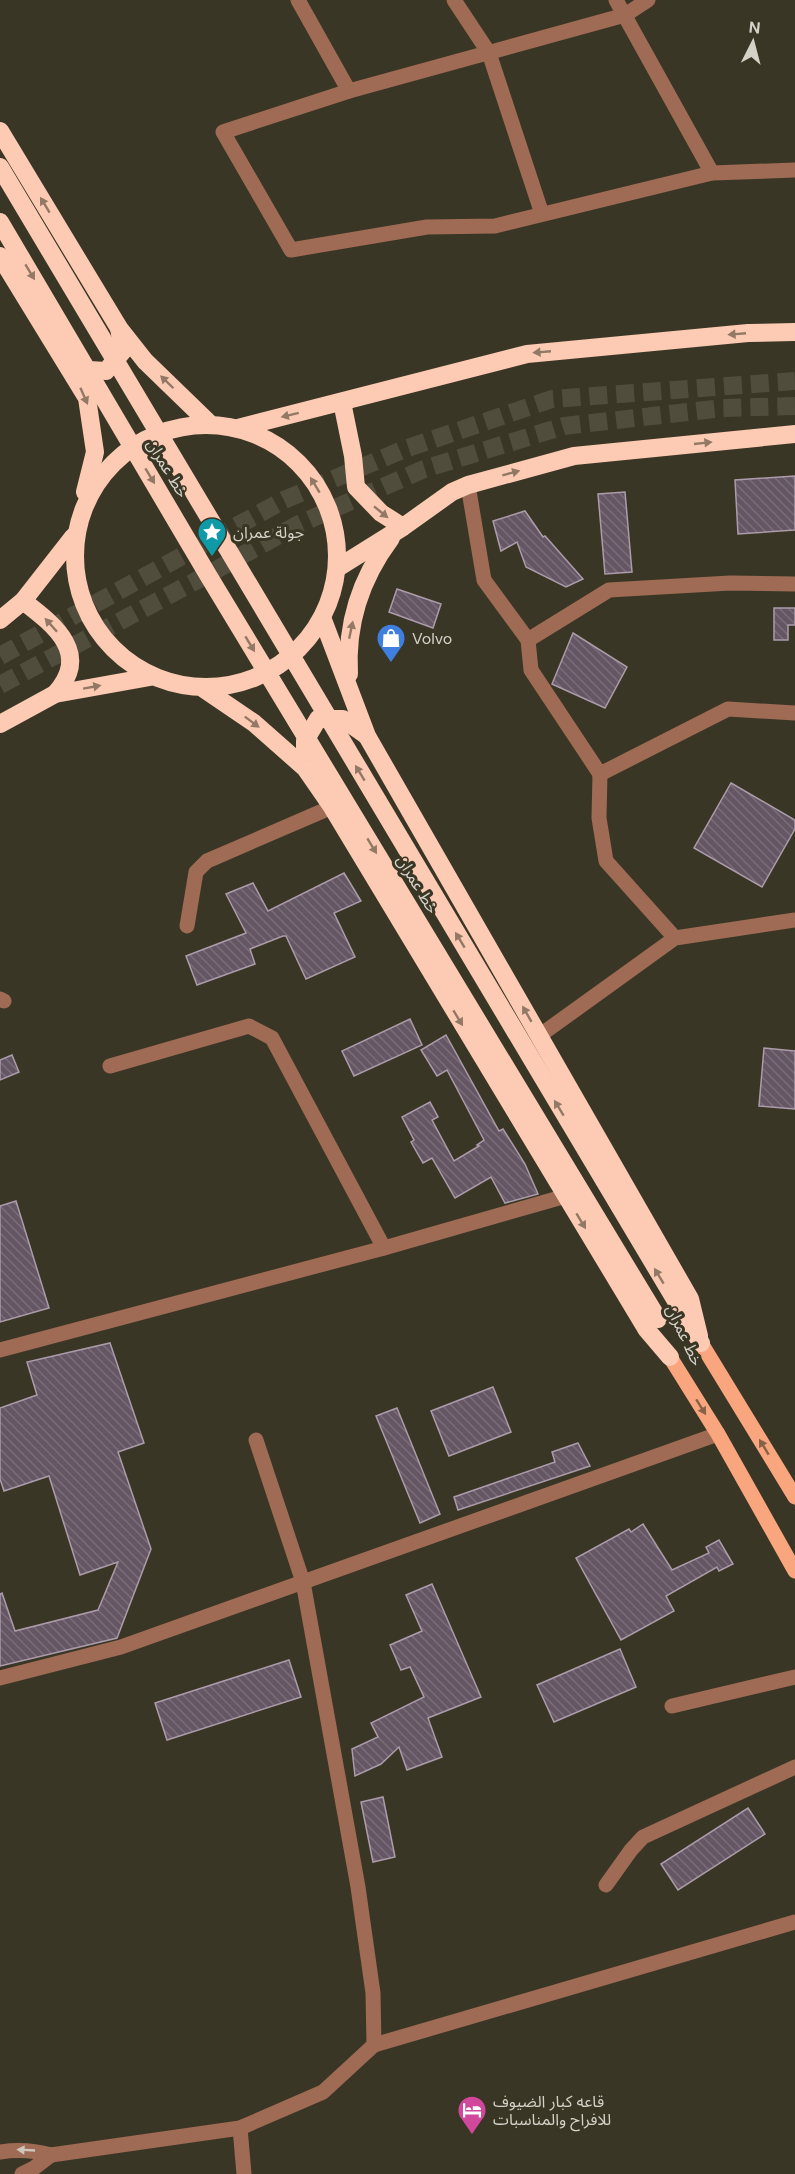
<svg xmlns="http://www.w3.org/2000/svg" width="795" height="2174" font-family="'DM Sans','Noto Sans Arabic',sans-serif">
<defs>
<pattern id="building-back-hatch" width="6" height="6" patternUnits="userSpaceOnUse" patternTransform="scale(1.5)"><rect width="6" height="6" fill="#655664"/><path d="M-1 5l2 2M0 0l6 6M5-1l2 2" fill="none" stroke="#7a6d79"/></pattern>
</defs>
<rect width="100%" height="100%" fill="#3a3625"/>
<g fill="url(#building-back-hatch)" stroke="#ac9cab" stroke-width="1.5">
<polygon points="795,476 795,530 738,534 735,480"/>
<polygon points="625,492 632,572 605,574 598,494"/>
<polygon points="525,511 543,537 545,536 583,579 566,587 526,567 517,542 501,551 493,521"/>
<polygon points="397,589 441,604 433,628 389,612"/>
<polygon points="774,608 795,608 795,625 788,625 788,640 774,640"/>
<polygon points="573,633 627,667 605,708 552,684"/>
<polygon points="731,783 795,820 795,829 762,887 694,848"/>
<polygon points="344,873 361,901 334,913 355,957 306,979 286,936 283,936 250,949 255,964 197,985 186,956 246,933 226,894 253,883 268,911"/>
<polygon points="410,1019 422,1045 354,1076 342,1051"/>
<polygon points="446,1035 499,1131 503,1129 525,1164 538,1194 505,1203 491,1177 455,1198 432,1158 423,1163 411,1142 414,1140 402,1117 430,1102 438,1117 432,1120 454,1161 479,1146 477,1145 484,1140 447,1070 437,1076 421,1050"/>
<polygon points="764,1048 795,1051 795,1109 759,1106"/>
<polygon points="12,1055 19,1072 0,1080 0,1060"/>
<polygon points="16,1201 49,1308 0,1322 0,1206"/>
<polygon points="110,1343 144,1443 118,1452 151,1549 117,1638 0,1666 0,1594 2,1593 15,1631 98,1610 118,1562 80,1575 49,1476 4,1491 0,1479 0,1408 37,1395 27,1362"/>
<polygon points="493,1387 511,1432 449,1456 431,1411"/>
<polygon points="397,1408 440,1514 420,1523 376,1416"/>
<polygon points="578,1443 590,1466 458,1510 454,1497 555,1462 552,1452"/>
<polygon points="643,1524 672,1570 709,1553 706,1547 719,1540 733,1564 719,1571 717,1567 666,1596 674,1611 621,1640 576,1558 629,1529 631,1532"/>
<polygon points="432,1584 481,1697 428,1718 442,1757 407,1770 399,1747 381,1764 355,1776 352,1749 378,1737 371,1723 424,1697 410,1667 401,1670 390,1645 422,1631 406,1595"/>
<polygon points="620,1649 636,1687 554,1722 537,1685"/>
<polygon points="289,1660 301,1697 167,1740 155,1703"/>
<polygon points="383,1797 395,1857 373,1862 361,1802"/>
<polygon points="748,1808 765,1834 678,1890 661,1864"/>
</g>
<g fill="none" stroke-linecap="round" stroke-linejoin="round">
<g stroke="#514d3d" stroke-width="18" stroke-dasharray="18 9" stroke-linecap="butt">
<polyline points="0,656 284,500 405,449 552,399 795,381"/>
<polyline points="0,685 205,576 297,525 424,469 564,426 723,408 795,406"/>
</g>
<g stroke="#9f6b54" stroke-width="15">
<polyline points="298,0 349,91"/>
<polyline points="454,0 489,53 542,214"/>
<polyline points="616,0 712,173"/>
<polyline points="648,0 625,15 349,91 223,132 291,250 427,227 495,226 712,173 795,170"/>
<polyline points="468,485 484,580 528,640 531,670 600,774 728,709 795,713"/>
<polyline points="528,640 609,590 730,583 795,584"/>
<polyline points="600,774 599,818 606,861 675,938"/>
<polyline points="187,926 196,872 207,861 332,807"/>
<polyline points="0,999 4,1001"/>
<polyline points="539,1036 675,938 795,920"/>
<polyline points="110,1066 249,1026 272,1038 384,1248"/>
<polyline points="0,1350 384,1248 566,1196"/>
<polyline points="0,1678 121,1647 718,1434"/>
<polyline points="672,1706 795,1677"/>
<polyline points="606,1885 631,1850 643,1837 795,1767"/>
<polyline points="374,2045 795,1922"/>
<polyline points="240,2128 244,2174"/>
<path d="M0 2152C18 2149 33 2150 51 2155L240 2128 323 2092 374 2045 373 1993 358 1887 303 1582 256 1440"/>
<polyline points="22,2174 34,2168 51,2155"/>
</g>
<g stroke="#f9a57e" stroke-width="15">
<polyline points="701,1343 795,1497"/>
<polyline points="670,1357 718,1434 795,1571"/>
</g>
<g stroke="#fdcab3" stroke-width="18">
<polyline points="0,131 119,328 145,361 209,423"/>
<polyline points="0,256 87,398 95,452 85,492"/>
<polyline points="77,364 89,370 106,371 123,351 119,328"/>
<polyline points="342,402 353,456 356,487 381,513 403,527"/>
<circle cx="206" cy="556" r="131"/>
<polyline points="238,428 527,354 748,333 795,332"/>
<polyline points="339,567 403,527 452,492 468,485 574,456 795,434"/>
<path d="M23 601C56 626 91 654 55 694"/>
<polyline points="0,620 23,601 73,537"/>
<polyline points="323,620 367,736 690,1299 699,1336"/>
<path d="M349 674C346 624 361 578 391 538"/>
<polyline points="204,689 254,723 305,768 332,807 647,1330 670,1357"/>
<polyline points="0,724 55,694 150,677"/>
<polyline points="305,752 305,741 318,719 343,719 367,736"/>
</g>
<g stroke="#fdcab3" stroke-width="18">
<polyline points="0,167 701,1343"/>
<polyline points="0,222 208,575 658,1319"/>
</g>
</g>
<defs><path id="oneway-solid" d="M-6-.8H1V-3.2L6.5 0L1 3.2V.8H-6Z" transform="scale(1.5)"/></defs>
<g fill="#927965">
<use href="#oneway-solid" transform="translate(45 205) rotate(-121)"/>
<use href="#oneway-solid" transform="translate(30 272) rotate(59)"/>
<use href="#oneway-solid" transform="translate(737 334) rotate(175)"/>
<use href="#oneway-solid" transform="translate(542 352) rotate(175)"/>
<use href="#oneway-solid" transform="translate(167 382) rotate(-136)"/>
<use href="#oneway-solid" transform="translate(84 396) rotate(66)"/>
<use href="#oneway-solid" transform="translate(290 415) rotate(166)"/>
<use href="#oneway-solid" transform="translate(703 443) rotate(-6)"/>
<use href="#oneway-solid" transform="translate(511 473) rotate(-15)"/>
<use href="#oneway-solid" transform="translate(150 476) rotate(59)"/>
<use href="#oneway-solid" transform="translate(315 485) rotate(-121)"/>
<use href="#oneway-solid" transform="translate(381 512) rotate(39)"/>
<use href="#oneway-solid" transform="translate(51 625) rotate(-132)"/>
<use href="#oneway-solid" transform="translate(351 630) rotate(-78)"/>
<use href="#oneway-solid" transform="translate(250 644) rotate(59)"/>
<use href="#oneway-solid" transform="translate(92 687) rotate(-10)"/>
<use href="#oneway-solid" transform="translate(252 722) rotate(37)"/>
<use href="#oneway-solid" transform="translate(360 773) rotate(-121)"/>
<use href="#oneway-solid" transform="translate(372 846) rotate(59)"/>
<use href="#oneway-solid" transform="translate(460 940) rotate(-121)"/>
<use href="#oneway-solid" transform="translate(527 1014) rotate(-120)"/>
<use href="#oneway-solid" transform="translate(458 1018) rotate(59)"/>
<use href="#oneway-solid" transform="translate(559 1108) rotate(-121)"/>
<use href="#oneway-solid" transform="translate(581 1221) rotate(59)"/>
<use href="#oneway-solid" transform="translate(659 1276) rotate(-121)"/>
</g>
<g fill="#866249">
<use href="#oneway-solid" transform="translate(701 1407) rotate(58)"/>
<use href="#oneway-solid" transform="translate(764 1447) rotate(-121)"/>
</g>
<use fill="#cfc7bc" href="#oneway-solid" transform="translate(26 2150) rotate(-177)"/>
<defs>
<g id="sight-pin" transform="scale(1.5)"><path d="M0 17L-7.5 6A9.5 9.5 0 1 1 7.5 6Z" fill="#0f9aa8" stroke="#3a3625"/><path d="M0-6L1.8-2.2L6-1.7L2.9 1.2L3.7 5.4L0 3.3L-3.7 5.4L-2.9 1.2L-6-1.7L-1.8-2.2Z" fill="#fff"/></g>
<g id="shop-pin" transform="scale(1.5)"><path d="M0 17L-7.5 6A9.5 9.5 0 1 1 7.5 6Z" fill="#3f7fe0" stroke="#3a3625"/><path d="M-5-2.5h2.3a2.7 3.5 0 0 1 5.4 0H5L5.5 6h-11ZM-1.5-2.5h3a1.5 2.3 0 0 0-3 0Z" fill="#fff"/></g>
<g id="hotel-pin" transform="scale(1.5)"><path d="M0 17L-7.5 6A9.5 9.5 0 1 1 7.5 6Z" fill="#d1479c" stroke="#3a3625"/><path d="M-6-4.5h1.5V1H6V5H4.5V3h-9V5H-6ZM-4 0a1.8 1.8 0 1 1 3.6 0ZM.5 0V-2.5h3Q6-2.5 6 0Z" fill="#fff"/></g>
</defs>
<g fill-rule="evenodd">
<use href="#sight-pin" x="212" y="532"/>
<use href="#shop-pin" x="391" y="638"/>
<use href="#hotel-pin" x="472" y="2110"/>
</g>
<g text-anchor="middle" stroke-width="6" stroke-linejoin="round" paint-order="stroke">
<g font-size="16" fill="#d4d1c7" stroke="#3a3625">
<text transform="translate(168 468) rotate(59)" y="6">خط عمران</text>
<text transform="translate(418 884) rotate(59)" y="6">خط عمران</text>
<text transform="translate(685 1335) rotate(65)" y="6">خط عمران</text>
</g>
<g font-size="16" fill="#d4d1c7" stroke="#3a3625" text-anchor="start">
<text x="233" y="538">جولة عمران</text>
<text x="412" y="644">Volvo</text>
<text x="493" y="2107">قاعه كبار الضيوف<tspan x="493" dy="18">للافراح والمناسبات</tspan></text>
</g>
</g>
<g transform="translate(753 42) rotate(6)" stroke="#3a3625" stroke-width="4.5" paint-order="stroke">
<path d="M0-4.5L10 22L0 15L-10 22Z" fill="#d4d1c7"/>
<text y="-9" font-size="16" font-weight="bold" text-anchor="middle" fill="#d4d1c7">N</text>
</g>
</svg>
